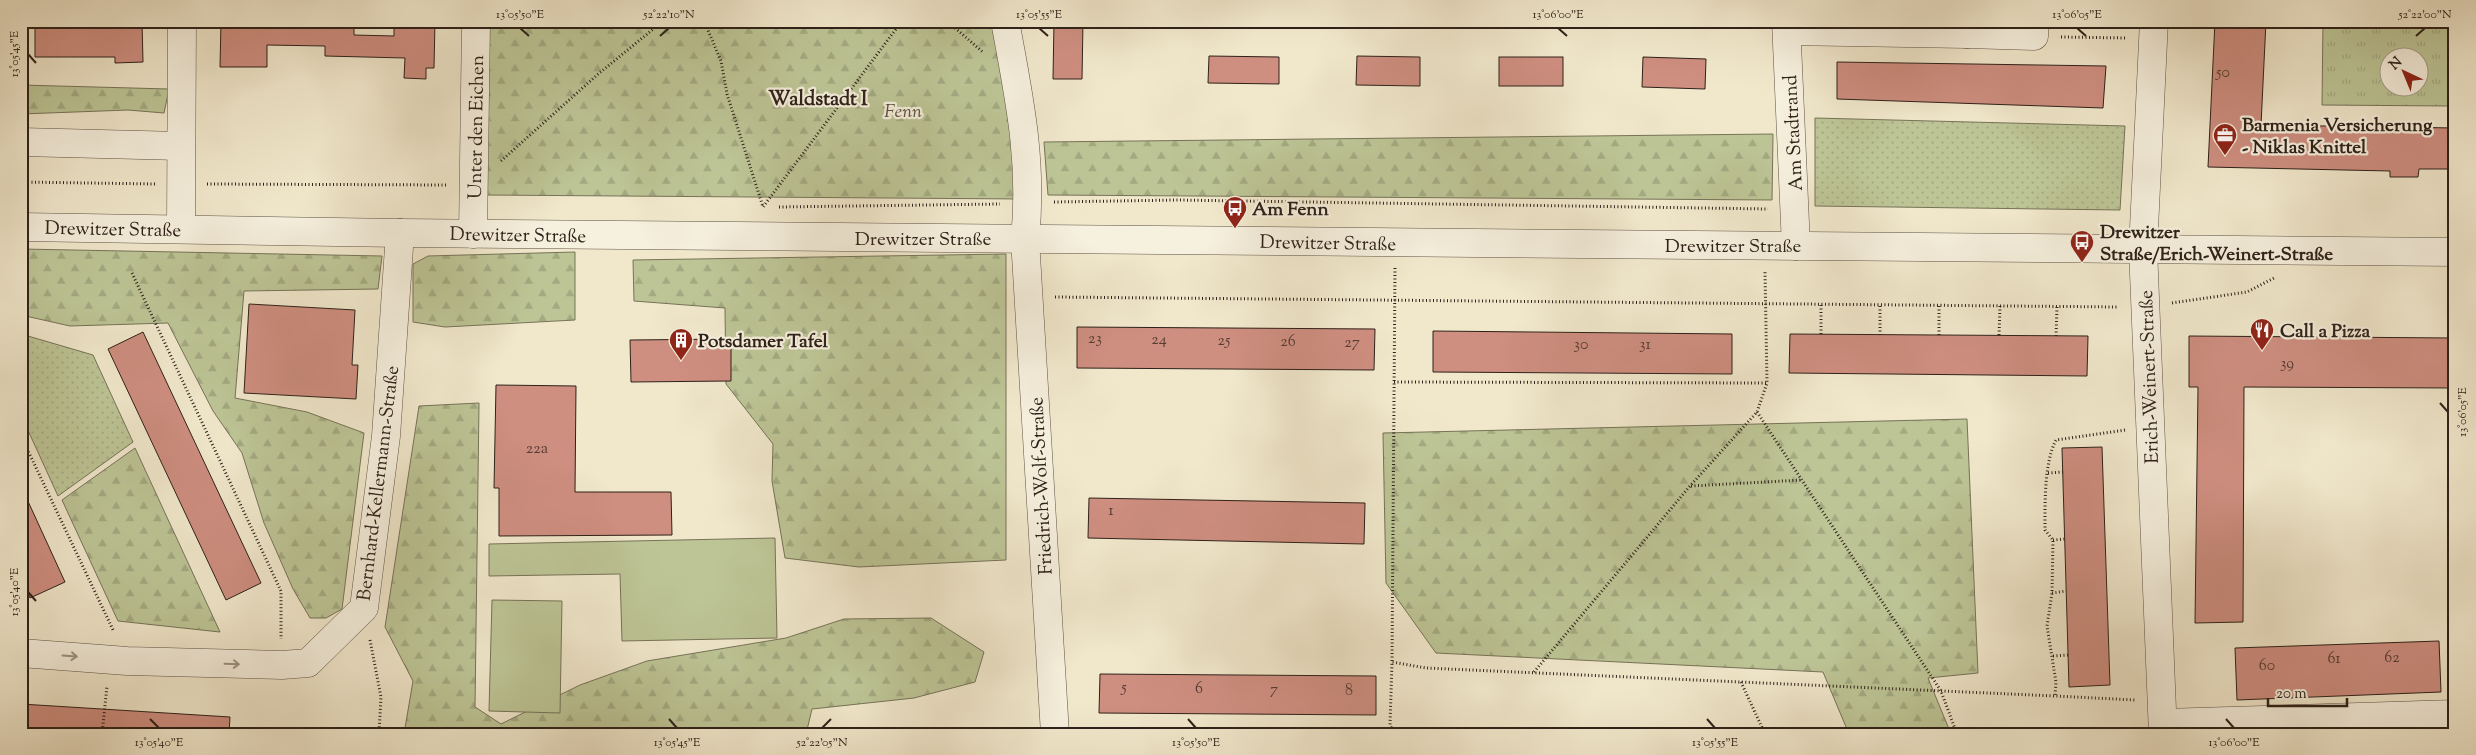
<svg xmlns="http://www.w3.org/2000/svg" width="2476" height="755" font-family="'Sorts Mill Goudy',serif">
<defs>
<pattern id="grass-dots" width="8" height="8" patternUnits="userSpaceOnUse" patternTransform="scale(1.25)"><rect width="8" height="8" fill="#bdc596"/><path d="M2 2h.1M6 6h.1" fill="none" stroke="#a3a981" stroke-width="1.8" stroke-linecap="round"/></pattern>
<pattern id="forest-firs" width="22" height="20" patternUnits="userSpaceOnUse" patternTransform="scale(1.25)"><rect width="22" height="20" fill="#bdc596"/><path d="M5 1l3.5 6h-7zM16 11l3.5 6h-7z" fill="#a3a981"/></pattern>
<pattern id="park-tufts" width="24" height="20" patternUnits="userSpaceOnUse" patternTransform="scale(1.25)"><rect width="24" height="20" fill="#bdc596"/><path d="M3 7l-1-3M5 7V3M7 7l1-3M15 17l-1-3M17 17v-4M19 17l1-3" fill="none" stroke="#a3a981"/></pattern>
</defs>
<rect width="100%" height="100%" fill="#f1e8cc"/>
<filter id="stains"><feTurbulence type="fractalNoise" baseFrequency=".004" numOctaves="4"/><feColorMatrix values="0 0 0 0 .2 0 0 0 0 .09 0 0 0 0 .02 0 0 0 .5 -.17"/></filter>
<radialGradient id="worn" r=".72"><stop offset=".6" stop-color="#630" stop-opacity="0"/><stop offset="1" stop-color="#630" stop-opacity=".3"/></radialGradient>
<g fill="url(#grass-dots)" stroke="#767358">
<polygon points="1815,118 2125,126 2120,210 1815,206"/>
<polygon points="21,334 93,355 133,442 58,496 21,415"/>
</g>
<g fill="url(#forest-firs)" stroke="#767358">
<polygon points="485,21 993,21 1022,199 484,195"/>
<polygon points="21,85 169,89 164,113 128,110 21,114"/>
<polygon points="1773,134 1772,200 1048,195 1044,142"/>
<polygon points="21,249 382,256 378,289 244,291 235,398 307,412 364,433 342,609 326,618 310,618 293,589 264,523 242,453 213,411 168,323 70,326 21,315"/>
<polygon points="575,252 575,320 445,327 413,322 413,264 428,256"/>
<polygon points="1006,254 1006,560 859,567 785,558 772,481 773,444 726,384 725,308 634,301 633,260"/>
<polygon points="479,403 475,707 501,724 580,685 647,661 786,638 844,619 931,618 984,652 975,682 914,698 812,709 806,734 404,734 413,681 385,627 419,406"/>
<polygon points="1967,419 1978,673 1928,678 1951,734 1849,734 1823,672 1436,653 1386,583 1383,433"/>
<polygon points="135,448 220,632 118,621 62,500"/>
</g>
<path fill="url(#park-tufts)" stroke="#767358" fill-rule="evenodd" d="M2323 21H2450L2449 106 2322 105ZM2388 58H2418V88H2388Z"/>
<g fill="#bdc596" stroke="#767358">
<polygon points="775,538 777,638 622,641 620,574 489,576 489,544"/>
<polygon points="492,600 562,601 560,713 489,711"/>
</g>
<g fill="#ce8e80" stroke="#2e2119">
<polygon points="35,21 142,21 143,62 115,63 115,57 35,57"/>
<polygon points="221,21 354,21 354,35 394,36 394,21 435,21 434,68 426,68 426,79 404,78 405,58 325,56 325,46 267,45 267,67 220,67"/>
<polygon points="1054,21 1083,21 1082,79 1053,79"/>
<polygon points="2215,21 2266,21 2261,125 2455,128 2455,169 2419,169 2418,177 2390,177 2390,171 2208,167"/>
<polygon points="1209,56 1279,57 1279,84 1208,83"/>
<polygon points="1357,56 1420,57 1420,86 1356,85"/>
<rect x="1499" y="57" width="64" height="29"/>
<polygon points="1643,57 1706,59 1705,89 1642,87"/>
<polygon points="1837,62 2106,66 2103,108 1837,99"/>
<polygon points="249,304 355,310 352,365 358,365 356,399 244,393"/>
<polygon points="1077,327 1375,329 1374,370 1077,368"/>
<polygon points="1433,331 1732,334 1732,374 1433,372"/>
<polygon points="143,332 261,583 226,600 108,349"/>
<polygon points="1790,334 2088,336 2087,376 1789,373"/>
<polygon points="2189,336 2455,338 2455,388 2244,387 2243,622 2195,623 2198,387 2189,387"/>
<polygon points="731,339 731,381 631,382 630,340"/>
<polygon points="496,385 576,386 575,492 671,492 672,535 499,536 499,488 494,488"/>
<polygon points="2102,447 2110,685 2069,687 2062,448"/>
<polygon points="21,486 65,582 30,598 21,578"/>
<polygon points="1089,498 1365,503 1364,544 1088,538"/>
<polygon points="2439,641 2441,692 2237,700 2235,648"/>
<polygon points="1100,674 1376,676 1376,715 1099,713"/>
<polygon points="21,704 230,717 229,734 120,734 120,730 68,729 68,734 21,734"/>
</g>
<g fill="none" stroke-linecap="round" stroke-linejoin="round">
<g stroke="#5f5346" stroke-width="29">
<g id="minor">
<path d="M1005 21C1019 97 1033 161 1025 239L1055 734"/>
<polyline points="1786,21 1796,246"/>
<polyline points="2154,21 2143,249 2163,734"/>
<polyline points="1787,31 1967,34 1967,21"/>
<polyline points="1967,34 2034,36 2035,21"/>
<polyline points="21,142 181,146"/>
<polyline points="21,227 400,233 2455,252"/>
<polyline points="181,229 182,21"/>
<polyline points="473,234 476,21"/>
<polyline points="21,653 127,661 282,665 308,663 364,608 386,436 400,233"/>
<polyline points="2163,723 2455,714"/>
</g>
</g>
<g stroke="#2e2119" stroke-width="3" stroke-dasharray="1 2.5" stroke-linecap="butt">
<polyline points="704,21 721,61 727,94 763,207 902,21"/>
<polyline points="947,21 984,53"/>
<polyline points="2061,37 2127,38"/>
<polyline points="501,161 597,75 663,21"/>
<polyline points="21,182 156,184"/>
<polyline points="207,184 448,185"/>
<polyline points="1054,202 1177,200 1768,209"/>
<polyline points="779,207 1000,204"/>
<polyline points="132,273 281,591 281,639"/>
<polyline points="1055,297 2118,307"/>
<polyline points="2172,303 2247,292 2274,278"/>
<polyline points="1821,334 1821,305"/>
<polyline points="1880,335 1880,305"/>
<polyline points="1939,335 1939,306"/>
<polyline points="1999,335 2000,306"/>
<polyline points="2056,336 2057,307"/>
<polyline points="1394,382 1767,383"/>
<polyline points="1757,412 1941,691 1957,734"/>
<path d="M2125 430 2056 440C2044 463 2045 504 2045 530L2053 540 2052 593 2047 626 2056 682 2055 696 2135 700"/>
<polyline points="21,436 114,632"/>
<polyline points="2048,473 2063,472"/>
<polyline points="1691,486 1802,480"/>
<polyline points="2053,540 2065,539"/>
<polyline points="2052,593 2066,591"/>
<polyline points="370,640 381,697 379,734"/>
<polyline points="2053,656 2068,655"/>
<polyline points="1392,661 1395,268"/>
<polyline points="1534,672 1690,486 1757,412 1767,383 1765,272"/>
<polyline points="1741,682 1765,734"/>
<polyline points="102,734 107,686"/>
<polyline points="1394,734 1390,725 1392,662 1426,668 2055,696"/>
</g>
<use href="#minor" stroke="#f6f0de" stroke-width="28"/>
</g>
<defs><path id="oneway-shaft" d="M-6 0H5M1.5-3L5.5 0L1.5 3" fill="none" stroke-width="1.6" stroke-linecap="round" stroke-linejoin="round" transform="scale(1.25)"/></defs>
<g stroke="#9c9385">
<use href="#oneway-shaft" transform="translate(70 656) rotate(4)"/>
<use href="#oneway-shaft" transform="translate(232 664) rotate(2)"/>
</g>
<path fill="none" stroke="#2e2119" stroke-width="2" d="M520 28 529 36M1039 28 1048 36M1558 28 1567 36M2077 28 2086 36M660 36 669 28M2416 36 2425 28M28 54 36 63M2440 403 2448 412M28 592 36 601M150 719 159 728M669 719 677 728M1188 719 1196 728M1707 719 1715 728M2226 719 2234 728M822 728 831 719"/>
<defs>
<g id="office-pin" transform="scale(1.25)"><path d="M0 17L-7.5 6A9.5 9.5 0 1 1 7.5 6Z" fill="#8f2418" stroke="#f6f0de"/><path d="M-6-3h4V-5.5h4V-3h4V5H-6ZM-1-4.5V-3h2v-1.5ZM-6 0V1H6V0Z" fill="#fff"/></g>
<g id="bus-pin" transform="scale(1.25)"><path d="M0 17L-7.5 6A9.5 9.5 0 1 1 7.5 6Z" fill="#8f2418" stroke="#f6f0de"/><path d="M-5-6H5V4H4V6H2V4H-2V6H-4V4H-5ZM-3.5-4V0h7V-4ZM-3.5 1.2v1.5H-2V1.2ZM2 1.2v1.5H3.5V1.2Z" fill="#fff"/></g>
<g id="restaurant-pin" transform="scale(1.25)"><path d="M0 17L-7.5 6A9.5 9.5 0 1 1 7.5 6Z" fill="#8f2418" stroke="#f6f0de"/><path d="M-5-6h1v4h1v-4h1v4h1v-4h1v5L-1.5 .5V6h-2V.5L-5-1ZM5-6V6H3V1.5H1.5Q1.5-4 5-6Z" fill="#fff"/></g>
<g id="building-pin" transform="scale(1.25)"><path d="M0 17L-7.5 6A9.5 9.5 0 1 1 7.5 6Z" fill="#8f2418" stroke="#f6f0de"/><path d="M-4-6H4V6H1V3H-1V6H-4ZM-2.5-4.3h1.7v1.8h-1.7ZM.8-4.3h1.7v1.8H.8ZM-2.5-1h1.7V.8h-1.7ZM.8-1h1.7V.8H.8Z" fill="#fff"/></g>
</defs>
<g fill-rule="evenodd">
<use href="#office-pin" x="2225" y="135"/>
<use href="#bus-pin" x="1235" y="208"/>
<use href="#bus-pin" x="2082" y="242"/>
<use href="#restaurant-pin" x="2262" y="330"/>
<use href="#building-pin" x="681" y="340"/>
</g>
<g text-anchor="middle" stroke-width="4.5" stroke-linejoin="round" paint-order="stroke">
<g font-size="16" fill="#563c33">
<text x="2223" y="77">50</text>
<text x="1095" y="343">23</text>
<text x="1159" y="344">24</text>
<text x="1224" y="345">25</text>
<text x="1288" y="346">26</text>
<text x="1352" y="347">27</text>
<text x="1581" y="349">30</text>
<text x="1645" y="349">31</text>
<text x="2287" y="368">39</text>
<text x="537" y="453">22a</text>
<text x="1111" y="515">1</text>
<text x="2392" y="662">62</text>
<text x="2334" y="663">61</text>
<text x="2267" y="670">60</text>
<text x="1124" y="692">5</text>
<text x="1199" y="693">6</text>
<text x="1274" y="694">7</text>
<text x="1349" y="695">8</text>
</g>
<g font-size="19" font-style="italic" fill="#59523e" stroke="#f6f0de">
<text x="903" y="117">Fenn</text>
</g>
<g font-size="19" font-weight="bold" fill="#2e2119" stroke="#f6f0de" text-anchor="start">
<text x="2242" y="131">Barmenia Versicherung<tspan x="2242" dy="22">- Niklas Knittel</tspan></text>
<text x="1252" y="215">Am Fenn</text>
<text x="2100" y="238">Drewitzer<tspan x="2100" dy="22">Straße/Erich-Weinert-Straße</tspan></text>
<text x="2280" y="337">Call a Pizza</text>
<text x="698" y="347">Potsdamer Tafel</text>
</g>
<g font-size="19" fill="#2e2119" stroke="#f6f0de">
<text transform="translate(475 127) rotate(-89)" y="7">Unter den Eichen</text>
<text transform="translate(1792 133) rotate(-93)" y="7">Am Stadtrand</text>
<text transform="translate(113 228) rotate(1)" y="7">Drewitzer Straße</text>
<text transform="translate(518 234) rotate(1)" y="7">Drewitzer Straße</text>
<text x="923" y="245">Drewitzer Straße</text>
<text transform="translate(1328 242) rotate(1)" y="7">Drewitzer Straße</text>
<text x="1733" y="252">Drewitzer Straße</text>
<text transform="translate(2148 377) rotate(-92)" y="7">Erich-Weinert-Straße</text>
<text transform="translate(377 483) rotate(-83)" y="7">Bernhard-Kellermann-Straße</text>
<text transform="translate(1040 486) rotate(-93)" y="7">Friedrich-Wolf-Straße</text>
</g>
<g font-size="20" font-weight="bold" fill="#2e2119" stroke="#f6f0de">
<text x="818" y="105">Waldstadt I</text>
</g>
</g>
<rect width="2476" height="755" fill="none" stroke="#f1e8cc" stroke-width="55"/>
<g transform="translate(2404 72) rotate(316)"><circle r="24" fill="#f6f0de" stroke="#a69d8f"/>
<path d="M0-4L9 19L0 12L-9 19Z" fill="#8f2418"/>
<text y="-8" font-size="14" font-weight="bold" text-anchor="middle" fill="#2e2119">N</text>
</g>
<path d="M2268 698v8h79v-8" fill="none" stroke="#2e2119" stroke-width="2.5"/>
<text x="2276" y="698" font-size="15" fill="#2e2119" stroke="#f6f0de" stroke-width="4" paint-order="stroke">20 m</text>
<rect x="28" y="28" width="2420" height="700" fill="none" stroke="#2e2119" stroke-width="2"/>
<g font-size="12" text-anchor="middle" fill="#2e2119">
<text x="520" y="18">13°05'50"E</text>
<text x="669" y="18">52°22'10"N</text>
<text x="1039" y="18">13°05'55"E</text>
<text x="1558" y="18">13°06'00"E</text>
<text x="2077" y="18">13°06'05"E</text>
<text x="2425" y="18">52°22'00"N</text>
<text transform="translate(14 54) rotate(-90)" y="4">13°05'45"E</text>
<text transform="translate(2462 412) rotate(-90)" y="4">13°06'05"E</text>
<text transform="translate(14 592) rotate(-90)" y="4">13°05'40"E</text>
<text x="159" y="746">13°05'40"E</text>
<text x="677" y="746">13°05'45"E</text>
<text x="822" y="746">52°22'05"N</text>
<text x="1196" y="746">13°05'50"E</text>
<text x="1715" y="746">13°05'55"E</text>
<text x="2234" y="746">13°06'00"E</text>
</g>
<rect width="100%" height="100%" filter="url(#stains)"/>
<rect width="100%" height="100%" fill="url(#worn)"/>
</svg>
